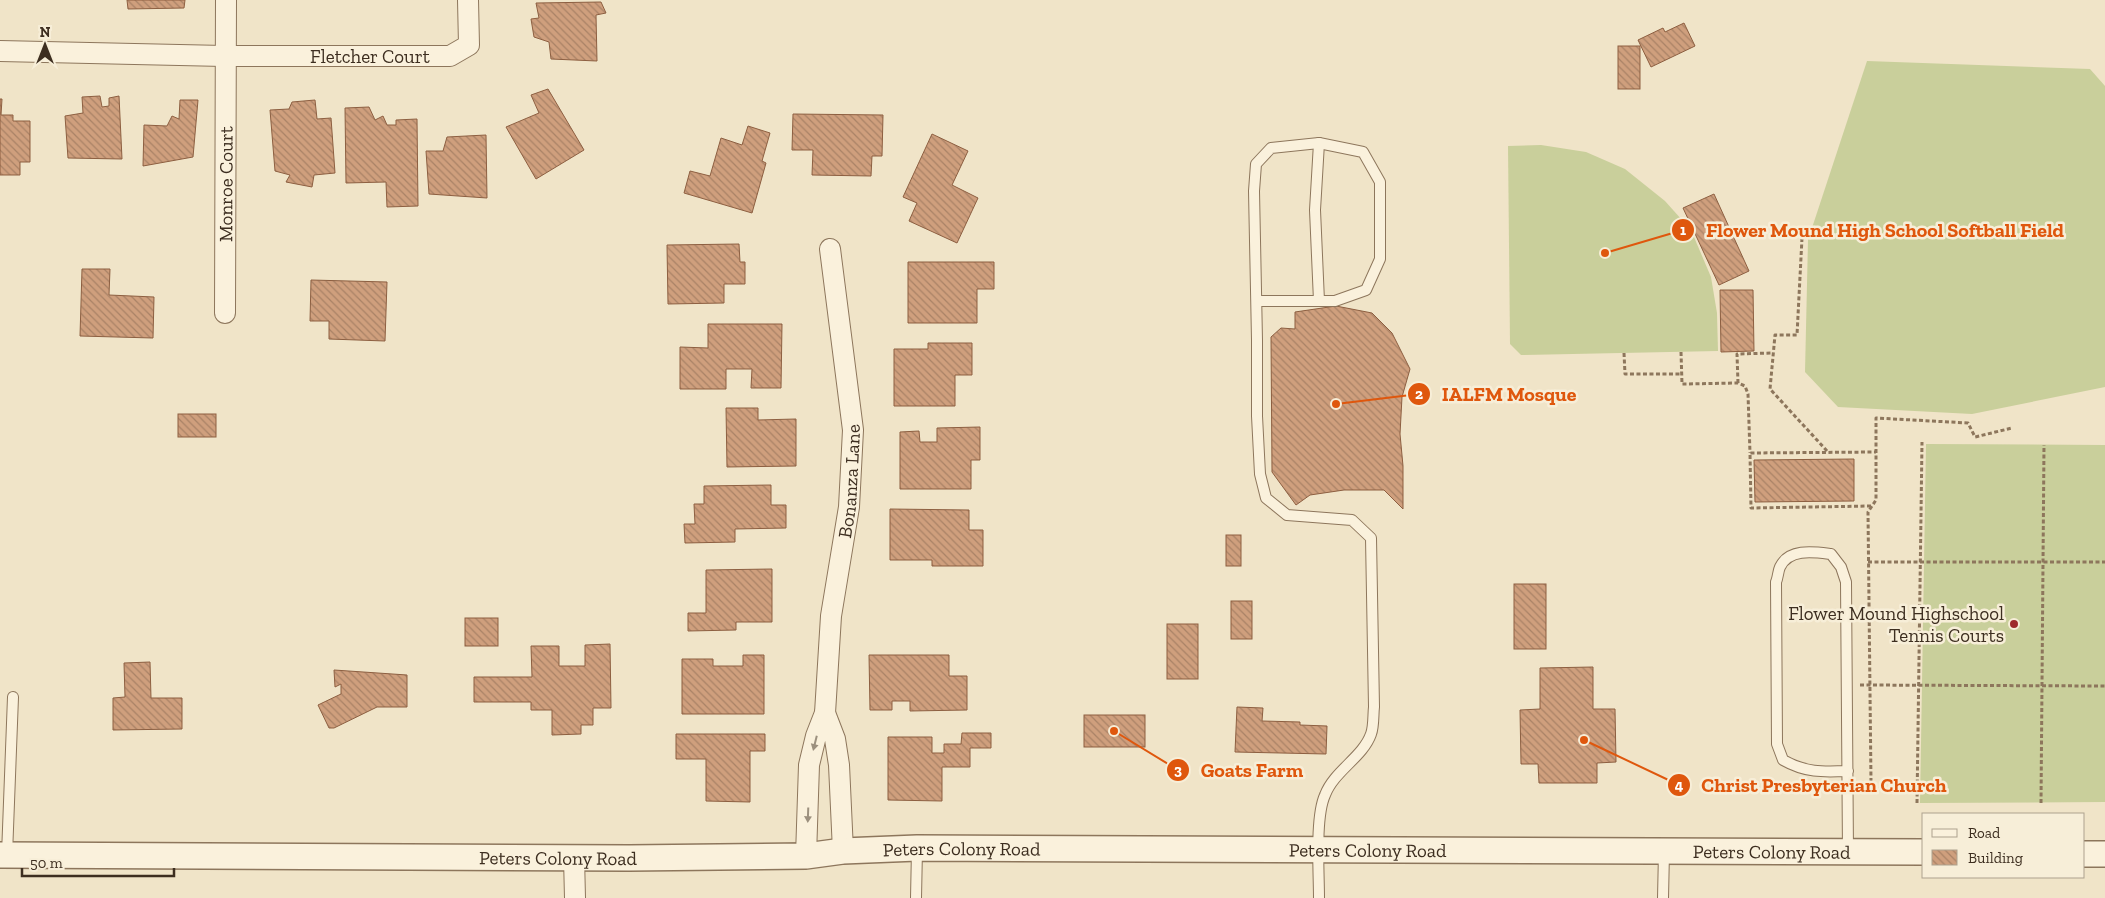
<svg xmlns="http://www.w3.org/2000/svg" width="2105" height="898" font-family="'Zilla Slab',serif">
<defs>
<pattern id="building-back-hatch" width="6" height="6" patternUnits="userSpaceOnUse" patternTransform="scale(1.25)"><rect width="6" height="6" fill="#cf9f7d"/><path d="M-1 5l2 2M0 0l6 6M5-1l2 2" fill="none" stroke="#a98266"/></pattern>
</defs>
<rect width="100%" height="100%" fill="#f0e4c8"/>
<g fill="#c9cf9b">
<polygon points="1867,61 2090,69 2105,86 2105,387 1972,414 1838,407 1805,372 1808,240"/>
<polygon points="1541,145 1586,152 1625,169 1665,201 1691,230 1711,277 1717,313 1718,351 1521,355 1510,344 1508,146"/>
<polygon points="1926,444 2105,445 2105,802 1920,803"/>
</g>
<g fill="url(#building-back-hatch)" stroke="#8d5f41">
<polygon points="127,0 185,0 184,8 128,9"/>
<polygon points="601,2 606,13 596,15 597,61 551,59 549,42 534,37 531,19 539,18 536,3"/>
<polygon points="1684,23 1695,46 1651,67 1638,40 1663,28 1665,32"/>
<rect x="1618" y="46" width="22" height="43"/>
<polygon points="548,89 584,150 536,179 506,127 539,113 531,95"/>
<polygon points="100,96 102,107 109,106 109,98 119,96 122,159 68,158 65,116 83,113 82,97"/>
<polygon points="0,99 2,99 1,115 13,115 13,121 30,121 30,162 20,162 20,175 0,175"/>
<polygon points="180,100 198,100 193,157 143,166 144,125 167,126 172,116 179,119"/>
<polygon points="315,100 317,119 331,118 335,173 314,175 312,187 286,182 290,175 275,171 270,110 289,109 292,102"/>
<polygon points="369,107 375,120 383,116 387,125 396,125 396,120 417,119 418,206 387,207 386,182 346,183 345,108"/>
<polygon points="793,114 883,115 882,156 872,156 871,176 812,175 813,150 792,150"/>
<polygon points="748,126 770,133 762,161 766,163 752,213 684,193 690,171 710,176 721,138 742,145"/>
<polygon points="932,134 968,151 952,185 978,198 957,243 909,221 917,203 903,197"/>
<polygon points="486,135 487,198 429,194 426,151 443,151 447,137"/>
<polygon points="1714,194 1749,271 1719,285 1683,208"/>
<polygon points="739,244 740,262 745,262 745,284 724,284 724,303 668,304 667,245"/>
<polygon points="908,262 994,262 994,289 977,289 977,323 908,323"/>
<polygon points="82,269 110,269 109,295 154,297 153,338 80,336"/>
<polygon points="311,280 387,282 385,341 329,339 329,321 310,321"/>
<polygon points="1720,290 1753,290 1754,351 1721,352"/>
<polygon points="1336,306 1372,313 1392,333 1410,369 1402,397 1400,434 1403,466 1403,509 1384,490 1344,490 1310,495 1296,505 1272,472 1271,337 1281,328 1295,329 1295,312"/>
<polygon points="708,324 782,324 781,388 751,388 752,369 726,369 726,389 680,389 680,347 708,348"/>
<polygon points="928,343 972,343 972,375 955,375 955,406 894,406 894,349 928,349"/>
<polygon points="726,408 758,408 758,420 796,419 796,466 727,467"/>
<rect x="178" y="414" width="38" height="23"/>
<polygon points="980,427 980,460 971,460 971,489 900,489 900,432 919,431 920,442 937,442 937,428"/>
<polygon points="1854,459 1854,501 1755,502 1754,460"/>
<polygon points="771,485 771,505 786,505 786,528 735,529 735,542 685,543 684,524 695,524 694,504 704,504 704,486"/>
<polygon points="890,509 969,510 969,530 983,530 983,566 932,566 932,560 890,560"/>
<rect x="1226" y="535" width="15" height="31"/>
<polygon points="772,569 772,622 736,622 736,630 688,631 688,613 706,613 706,570"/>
<rect x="1514" y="584" width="32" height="65"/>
<rect x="1231" y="601" width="21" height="38"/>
<rect x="465" y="618" width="33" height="28"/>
<rect x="1167" y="624" width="31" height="55"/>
<polygon points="610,644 611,708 593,708 593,725 581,725 581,734 552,735 552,710 531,710 531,702 474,702 474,677 532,677 531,646 559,646 559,666 585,666 585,645"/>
<polygon points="743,655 764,655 764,714 682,714 682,659 713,659 713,666 743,666"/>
<polygon points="869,655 949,655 949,676 967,676 967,710 910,711 910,701 892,701 892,710 870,710"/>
<polygon points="150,662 151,698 182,698 182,729 113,730 113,698 125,697 124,663"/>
<polygon points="1593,667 1593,709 1615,709 1616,762 1597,763 1597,783 1539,783 1538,764 1521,764 1520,710 1540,709 1540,668"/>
<polygon points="334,670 407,675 407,707 377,707 334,728 329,728 318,705 341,694 341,684 335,687"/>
<polygon points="1237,707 1263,708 1262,721 1300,722 1300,725 1327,726 1326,754 1235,752"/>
<rect x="1084" y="715" width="61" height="32"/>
<polygon points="962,733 991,733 991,748 970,748 970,767 942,767 942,801 888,800 888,737 932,737 932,753 944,753 944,744 961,744"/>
<polygon points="676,734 765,734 765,751 750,751 750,802 706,801 706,759 676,759"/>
</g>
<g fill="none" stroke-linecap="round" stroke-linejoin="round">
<g stroke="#8d765c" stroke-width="12">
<g id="service">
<polyline points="1319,143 1315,210 1319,301"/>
<path d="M1257 301H1335L1366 290 1380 259V182L1363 152 1319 143 1271 148 1256 164 1254 191 1257 340V416L1260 474 1266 498 1287 515 1352 520 1371 538 1374 707C1373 715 1374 726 1371 734 1363 757 1334 771 1325 795 1315 817 1319 872 1319 898"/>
<path d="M1848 771C1823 772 1806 773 1783 760L1777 744 1776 582C1778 578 1778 571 1780 567 1789 548 1814 552 1831 554L1841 567 1846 582 1848 852"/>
<polyline points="7,855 13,697"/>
<polyline points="916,898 917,849"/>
<polyline points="1663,898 1664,852"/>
</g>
</g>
<g stroke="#8d765c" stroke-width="22">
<g id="minor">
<path id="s1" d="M0 51 224 56H450L469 45 468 0"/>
<path id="s2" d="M225 313 226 0"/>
<polyline points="825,713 835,739 839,765 843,851"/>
<path id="s3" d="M806 856 809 765 816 736 825 713 831 616 849 507 853 430 830 249"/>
<polyline points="574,857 575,898"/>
</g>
</g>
<g stroke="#8d765c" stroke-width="28">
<g id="tertiary">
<polyline points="2084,854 2105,854"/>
<path id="s4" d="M0 855 629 858 806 856 843 851 917 848 1924 852"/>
</g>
</g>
<g stroke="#8d765c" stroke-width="3" stroke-dasharray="4 2.5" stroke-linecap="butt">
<polyline points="1802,238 1797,335 1775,335 1770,389 1828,452"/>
<polyline points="1681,352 1682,384 1738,383 1745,386 1748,394 1750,453"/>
<polyline points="1624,353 1625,374 1682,374"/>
<polyline points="1738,383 1737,354 1773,353"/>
<polyline points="1871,506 1751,508 1750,453 1876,452"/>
<polyline points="1868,562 2105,562"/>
<polyline points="1860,685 2105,686"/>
<polyline points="1871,782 1868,512 1876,500 1876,418 1968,423 1975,437 2012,428"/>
<polyline points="1917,803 1922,442"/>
<polyline points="2041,803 2044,445"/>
</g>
<use href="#service" stroke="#faf1dc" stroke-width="10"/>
<use href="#minor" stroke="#faf1dc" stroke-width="20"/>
<use href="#tertiary" stroke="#faf1dc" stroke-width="25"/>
</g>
<defs><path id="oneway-solid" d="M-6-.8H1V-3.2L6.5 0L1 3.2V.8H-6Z" transform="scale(1.25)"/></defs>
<g fill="#9c907e">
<use href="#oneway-solid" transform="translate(815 743) rotate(104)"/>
<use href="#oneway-solid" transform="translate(808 815) rotate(92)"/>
</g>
<circle fill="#9e2a2b" stroke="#f7eed8" stroke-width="2" cx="2014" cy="624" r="5"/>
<g text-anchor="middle" stroke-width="5" stroke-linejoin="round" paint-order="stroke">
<g font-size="19" fill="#3d2e20" stroke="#f7eed8">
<text dy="7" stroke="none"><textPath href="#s1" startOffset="370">Fletcher Court</textPath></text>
<text dy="7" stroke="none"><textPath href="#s2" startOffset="129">Monroe Court</textPath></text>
<text dy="7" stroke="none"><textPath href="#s3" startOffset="379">Bonanza Lane</textPath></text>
<text dy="7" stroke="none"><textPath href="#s4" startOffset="962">Peters Colony Road</textPath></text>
<text dy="7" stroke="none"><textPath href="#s4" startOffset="1368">Peters Colony Road</textPath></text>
<text dy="7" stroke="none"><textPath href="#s4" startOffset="1772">Peters Colony Road</textPath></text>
<text dy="7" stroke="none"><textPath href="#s4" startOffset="558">Peters Colony Road</textPath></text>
</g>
<g font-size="19" fill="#3d2e20" stroke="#f7eed8" text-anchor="end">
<text x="2004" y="620">Flower Mound Highschool<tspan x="2004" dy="22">Tennis Courts</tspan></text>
</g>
</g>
<path fill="none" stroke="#df570d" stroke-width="2" d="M1605 253L1683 230M1336 404L1419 394M1114 731L1178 770M1584 740L1679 785"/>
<g fill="#df570d" stroke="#f7eed8" stroke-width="2">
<circle cx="1605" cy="253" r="5"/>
<circle cx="1336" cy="404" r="5"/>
<circle cx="1114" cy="731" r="5"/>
<circle cx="1584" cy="740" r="5"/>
<circle cx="1683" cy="230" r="12"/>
<circle cx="1419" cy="394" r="12"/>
<circle cx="1178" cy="770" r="12"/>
<circle cx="1679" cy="785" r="12"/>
</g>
<g font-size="15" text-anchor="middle" font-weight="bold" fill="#fff">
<text x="1683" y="235">1</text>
<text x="1419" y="399">2</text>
<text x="1178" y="775">3</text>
<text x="1679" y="790">4</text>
</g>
<g font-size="20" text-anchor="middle" font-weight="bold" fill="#df570d" stroke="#f7eed8" stroke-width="5" stroke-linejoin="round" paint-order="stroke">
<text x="1885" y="237">Flower Mound High School Softball Field</text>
<text x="1509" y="401">IALFM Mosque</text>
<text x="1252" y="777">Goats Farm</text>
<text x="1824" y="792">Christ Presbyterian Church</text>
</g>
<rect x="1922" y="813" width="162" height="65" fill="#f7eed8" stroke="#ada18e"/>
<rect x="1932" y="829" width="25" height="8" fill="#faf1dc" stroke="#ada18e"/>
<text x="1968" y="838" font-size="15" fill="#3d2e20">Road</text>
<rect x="1932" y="850" width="25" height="15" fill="url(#building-back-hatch)" stroke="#ada18e"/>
<text x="1968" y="863" font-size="15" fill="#3d2e20">Building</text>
<g transform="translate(45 45)" stroke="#f7eed8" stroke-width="4" paint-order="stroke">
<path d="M0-4L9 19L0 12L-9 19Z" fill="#3d2e20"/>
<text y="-8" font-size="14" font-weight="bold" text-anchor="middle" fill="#3d2e20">N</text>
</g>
<path d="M22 868v8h152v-8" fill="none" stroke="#3d2e20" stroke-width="2.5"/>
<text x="30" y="868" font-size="15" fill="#3d2e20" stroke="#f7eed8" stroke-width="4" paint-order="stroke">50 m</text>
</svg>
